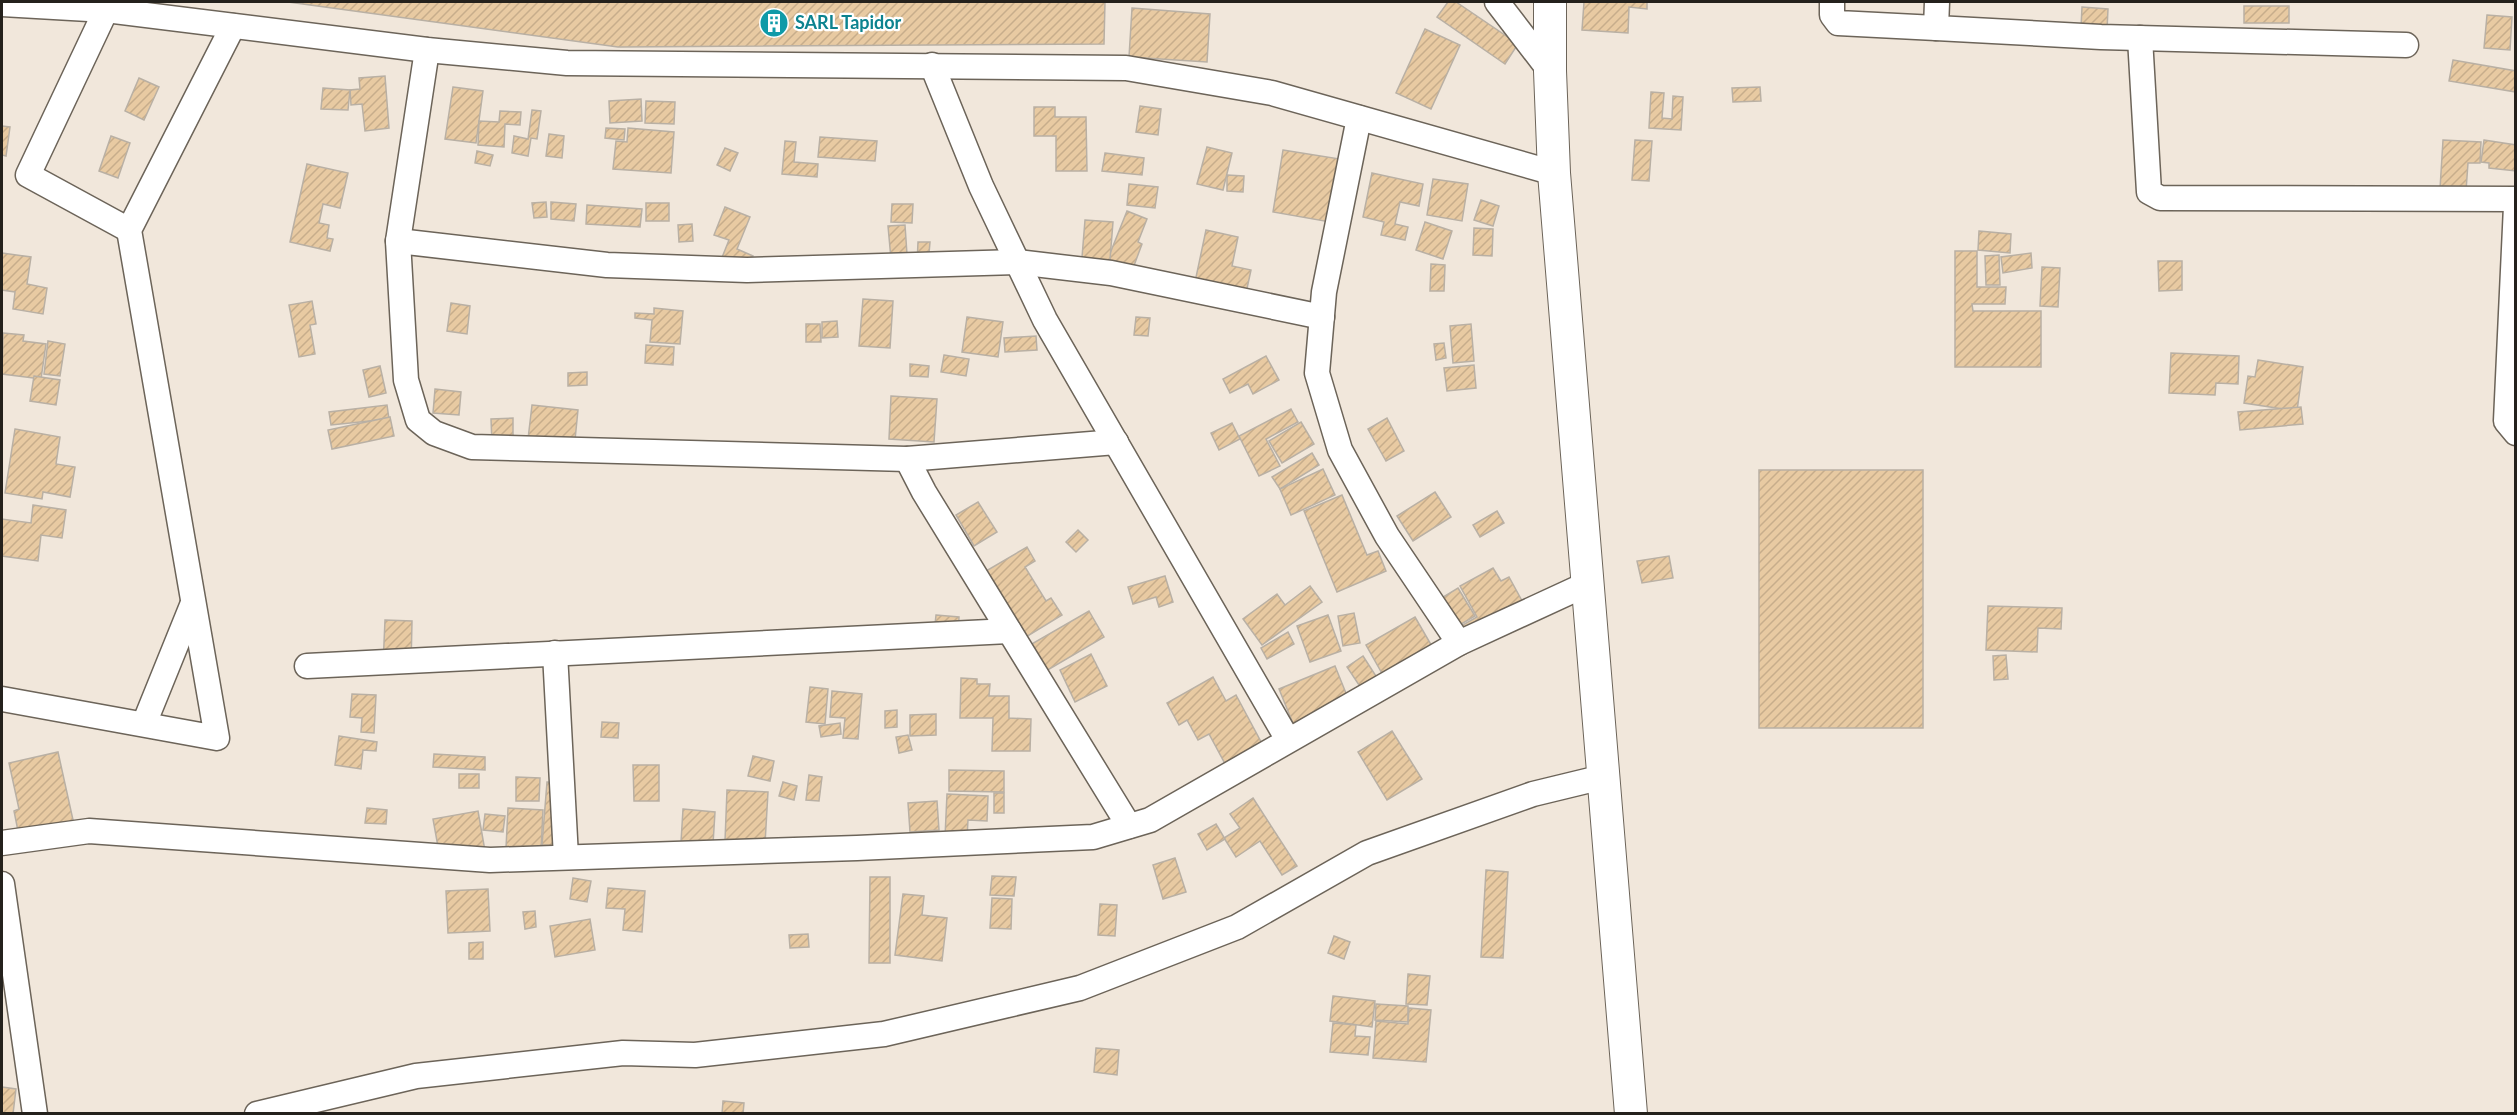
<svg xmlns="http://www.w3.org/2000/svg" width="2517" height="1115" font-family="Lato,sans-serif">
<defs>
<pattern id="building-hatch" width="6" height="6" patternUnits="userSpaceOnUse" patternTransform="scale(1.5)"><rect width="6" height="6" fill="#e8caa2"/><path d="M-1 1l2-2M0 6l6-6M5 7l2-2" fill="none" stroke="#c7ad8b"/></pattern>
</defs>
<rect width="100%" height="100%" fill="#f1e7db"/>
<g fill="url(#building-hatch)" stroke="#b9b0a4" stroke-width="1.5">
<polygon points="288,2 1105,2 1104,44 618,47"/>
<polygon points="1448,2 1456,2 1518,44 1505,64 1437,17"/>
<polygon points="1584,2 1647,2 1647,9 1629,7 1628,33 1582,30"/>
<rect x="2244" y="6" width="45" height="17"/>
<polygon points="2082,7 2108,9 2107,30 2081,28"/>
<polygon points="1132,8 1210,14 1207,62 1129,57"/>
<polygon points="2487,15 2512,17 2510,50 2484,48"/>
<polygon points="1425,29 1460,45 1431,109 1396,93"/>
<polygon points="2453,60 2516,71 2516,92 2449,81"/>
<polygon points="385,76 389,128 365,131 362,104 351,105 350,90 360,89 359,78"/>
<polygon points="139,78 159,87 144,120 125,111"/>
<polygon points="453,87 483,91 476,143 445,139"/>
<polygon points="1760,87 1761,101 1733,102 1732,88"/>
<polygon points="323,88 350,90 348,110 321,109"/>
<polygon points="1651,92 1664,93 1662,118 1672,119 1673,96 1683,97 1681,130 1649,128"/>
<polygon points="641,99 642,121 610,123 609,101"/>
<polygon points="646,101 675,102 674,124 645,123"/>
<polygon points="1140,106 1161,109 1158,135 1136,132"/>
<polygon points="1034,107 1055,107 1055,117 1086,117 1087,171 1056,171 1056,136 1034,136"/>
<polygon points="532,110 541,111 537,139 531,138 528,156 512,153 514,136 528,139"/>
<polygon points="500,111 521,112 520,125 505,124 504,147 478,145 479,121 499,122"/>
<polygon points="2,126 10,127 6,156 2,155"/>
<polygon points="606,128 625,129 624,140 605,138"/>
<polygon points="628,128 674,132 671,173 613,169 616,141 627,142"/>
<polygon points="549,134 564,136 562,158 546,156"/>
<polygon points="111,136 130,143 118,178 99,171"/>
<polygon points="820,137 877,141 875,161 818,157"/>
<polygon points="1635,140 1652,141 1649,181 1632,180"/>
<polygon points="2443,140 2481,142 2480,163 2468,163 2466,191 2440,189"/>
<polygon points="2484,140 2516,145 2516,171 2489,168 2489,163 2481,162"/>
<polygon points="785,141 796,142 794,162 818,164 817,177 782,174"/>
<polygon points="1207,147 1232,153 1223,190 1197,184"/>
<polygon points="725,148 738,153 730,171 717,165"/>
<polygon points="1283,150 1340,159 1330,222 1273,212"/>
<polygon points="477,151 493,155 490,166 475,163"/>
<polygon points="1105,153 1144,158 1142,175 1102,171"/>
<polygon points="307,164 348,173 340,208 323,204 319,223 329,225 327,238 333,239 330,251 290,242"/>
<polygon points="1372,173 1423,184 1419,206 1400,202 1395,224 1408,227 1405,240 1381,235 1384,222 1363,217"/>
<polygon points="1227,175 1244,176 1243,192 1227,191"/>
<polygon points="1433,179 1468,184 1462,221 1427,215"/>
<polygon points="1129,184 1158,187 1155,208 1127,205"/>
<polygon points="1481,200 1499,206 1493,226 1474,220"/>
<polygon points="546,202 547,217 534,218 532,203"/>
<polygon points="551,202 576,204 574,221 551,219"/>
<rect x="646" y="203" width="23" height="18"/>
<polygon points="892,204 913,204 912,223 891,222"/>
<polygon points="587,205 642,209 640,227 586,224"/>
<polygon points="725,207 750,217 737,249 753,256 748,271 721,260 729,240 714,235"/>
<polygon points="1127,211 1147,219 1138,242 1142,244 1132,271 1107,261"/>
<polygon points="1085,220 1113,222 1109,272 1081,270"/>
<polygon points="1425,222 1452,231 1443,259 1416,250"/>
<polygon points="692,224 693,241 679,242 678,225"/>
<polygon points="905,225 908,269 892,270 888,226"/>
<polygon points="1474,228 1493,229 1492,256 1473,255"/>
<polygon points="1206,230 1238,237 1232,266 1251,270 1246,293 1195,282"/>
<polygon points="1979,231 2011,234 2010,253 1978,250"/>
<polygon points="918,242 930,242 928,265 917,264"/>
<polygon points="1955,251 1977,251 1977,287 2006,287 2005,304 1972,304 1973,311 2041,311 2041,367 1955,367"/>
<polygon points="2,253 31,257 27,284 47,288 43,314 13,309 15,292 2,290"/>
<polygon points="2031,253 2032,268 2003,273 2001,257"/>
<polygon points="1999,255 2000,285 1986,285 1985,256"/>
<polygon points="2158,261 2182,261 2182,290 2159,291"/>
<polygon points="1431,264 1445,265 1444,291 1430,291"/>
<polygon points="2042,267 2060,268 2058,307 2040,306"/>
<polygon points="863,299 893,301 890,348 859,346"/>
<polygon points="312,301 316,324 310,325 315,354 299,357 289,305"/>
<polygon points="451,303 470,306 467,334 447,331"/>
<polygon points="654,308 683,311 680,344 650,342 652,320 635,318 635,313 654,314"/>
<polygon points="967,317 1003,322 998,357 962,352"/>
<polygon points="1136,317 1150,318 1148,336 1134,335"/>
<polygon points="837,321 838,337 822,338 822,322"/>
<polygon points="806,324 820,324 821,342 806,342"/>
<polygon points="1471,324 1474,361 1453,363 1450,326"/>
<polygon points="3,333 24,335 23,341 46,344 41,379 2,374"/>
<polygon points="1036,336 1037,350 1005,352 1004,338"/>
<polygon points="48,341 65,344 60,376 44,374"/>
<polygon points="1444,343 1446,358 1436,360 1434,344"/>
<polygon points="646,345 674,347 673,365 645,363"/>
<polygon points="2171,353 2239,356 2238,384 2216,383 2215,395 2169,393"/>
<polygon points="944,355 969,359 966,376 941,372"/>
<polygon points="1266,356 1279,380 1253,394 1248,384 1230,393 1223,379"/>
<polygon points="2258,360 2303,367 2297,411 2244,403 2248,376 2255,377"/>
<polygon points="910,364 929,366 928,377 910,376"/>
<polygon points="1474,365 1476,388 1447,391 1444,368"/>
<polygon points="380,366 386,393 369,397 363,370"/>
<polygon points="587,372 587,385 568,386 568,373"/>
<polygon points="34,376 60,380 56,405 30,401"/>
<polygon points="435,389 461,392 459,415 433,413"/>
<polygon points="891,396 937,399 934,442 889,439"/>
<polygon points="387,405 389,419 331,425 329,412"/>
<polygon points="532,405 578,410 575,440 549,437 548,442 528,439"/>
<polygon points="2301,407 2303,424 2240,430 2238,412"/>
<polygon points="1291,409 1298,422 1266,439 1280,466 1259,476 1239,436"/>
<polygon points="390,417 394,436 332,449 328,430"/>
<polygon points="513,418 513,443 492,443 491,419"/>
<polygon points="1387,418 1404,451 1386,461 1368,429"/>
<polygon points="1301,422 1314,444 1282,463 1269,441"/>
<polygon points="1232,423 1240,439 1219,450 1211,433"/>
<polygon points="15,429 60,437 56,464 75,467 70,497 43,492 42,499 5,493"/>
<polygon points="1312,453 1319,465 1280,489 1272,477"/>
<polygon points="1323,469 1335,495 1291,515 1280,489"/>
<rect x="1759" y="470" width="164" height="258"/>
<polygon points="1435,492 1451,517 1413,541 1397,516"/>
<polygon points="1342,495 1367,555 1378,551 1386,571 1337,592 1304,511"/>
<polygon points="978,502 997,532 974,546 956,515"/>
<polygon points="33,505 66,510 62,538 41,535 38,561 2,556 2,519 31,523"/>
<polygon points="1497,511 1504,523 1480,537 1473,525"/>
<polygon points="1078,530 1088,540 1076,552 1066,542"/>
<polygon points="1027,547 1035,561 1025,567 1046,601 1051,598 1062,615 1026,637 986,571"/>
<polygon points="1669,556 1673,578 1642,583 1637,561"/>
<polygon points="1493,568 1501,581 1509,577 1526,608 1469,640 1461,626 1477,617 1460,586"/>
<polygon points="1165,576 1173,602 1159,607 1156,597 1133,604 1128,587"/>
<polygon points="1310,586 1322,602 1262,645 1243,619 1277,594 1285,605"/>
<polygon points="1458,588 1475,616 1451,630 1435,602"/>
<polygon points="1988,606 2062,608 2061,629 2038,628 2037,652 1986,650"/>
<polygon points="1089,611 1104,637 1046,671 1030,645"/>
<polygon points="1354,613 1360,643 1343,646 1338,616"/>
<polygon points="936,615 959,617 958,636 934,634"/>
<polygon points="1328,615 1341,651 1310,662 1297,626"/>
<polygon points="1415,617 1437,655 1388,684 1366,645"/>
<polygon points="385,620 412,621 411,667 383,666"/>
<polygon points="1288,632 1294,644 1267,659 1261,648"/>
<polygon points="1091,654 1107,686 1075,702 1060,670"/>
<polygon points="2006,655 2008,679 1994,680 1993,656"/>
<polygon points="1363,656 1383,687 1367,697 1347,667"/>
<polygon points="1335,666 1352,708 1296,731 1279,689"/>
<polygon points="1213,677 1226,701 1236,695 1267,753 1230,773 1209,734 1198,740 1187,720 1179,725 1167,703"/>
<polygon points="961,678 977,679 977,684 990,684 989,696 1009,696 1009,718 1031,719 1030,751 992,751 993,718 960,718"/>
<polygon points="810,687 828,689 825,724 806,722"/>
<polygon points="832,691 862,694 858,739 843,738 845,718 830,717"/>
<polygon points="352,694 376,695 374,733 361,732 362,718 350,717"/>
<polygon points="897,710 897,727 885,728 885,711"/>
<polygon points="936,714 936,735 910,736 910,715"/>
<polygon points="602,722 619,723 618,738 601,737"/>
<polygon points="840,723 841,734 821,737 819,726"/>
<polygon points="1392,731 1422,779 1387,800 1358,752"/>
<polygon points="908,735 912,750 899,753 896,737"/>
<polygon points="339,736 377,742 376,751 363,750 361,769 335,765"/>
<polygon points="58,752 75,829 20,841 14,811 19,809 9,763"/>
<polygon points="434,754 485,757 485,770 433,767"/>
<polygon points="753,756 774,761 770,781 748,776"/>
<polygon points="633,765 659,765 659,801 634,801"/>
<polygon points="949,770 1004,771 1004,792 949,791"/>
<rect x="459" y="774" width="20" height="14"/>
<polygon points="809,775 822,777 819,801 806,800"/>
<polygon points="516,777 540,778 539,801 516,801"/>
<polygon points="547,782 574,784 569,847 542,845"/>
<polygon points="783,782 797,786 794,800 779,796"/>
<polygon points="727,790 768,792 765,844 725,841"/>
<rect x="994" y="793" width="10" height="20"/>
<polygon points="947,794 988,796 987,821 968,820 967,838 945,837"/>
<polygon points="1253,798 1297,866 1282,875 1260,841 1236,857 1224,838 1240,828 1230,814"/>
<polygon points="937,801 939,830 910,832 908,803"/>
<polygon points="367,808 387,810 386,824 365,823"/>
<polygon points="508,808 543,810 541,851 506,848"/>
<polygon points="683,809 715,812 713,844 681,842"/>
<polygon points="478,811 485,851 440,858 433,819"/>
<polygon points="485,814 505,816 503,832 483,830"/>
<polygon points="1216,824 1225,839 1207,850 1198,834"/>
<polygon points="1175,858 1186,892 1163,899 1153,865"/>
<polygon points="1486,870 1508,872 1503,958 1481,957"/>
<polygon points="992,876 1016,877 1014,896 990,895"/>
<polygon points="870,877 890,877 890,963 869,963"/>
<polygon points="573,878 591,881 587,902 570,899"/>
<polygon points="608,888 645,891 642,932 623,930 625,909 606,908"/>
<polygon points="488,889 490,931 448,933 446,891"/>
<polygon points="903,894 924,896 922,915 947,918 942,961 895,955"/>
<polygon points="992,898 1012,899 1011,929 990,928"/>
<polygon points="1100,904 1117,905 1115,936 1098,935"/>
<polygon points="535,911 536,927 525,929 523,912"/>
<polygon points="590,919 595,950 555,957 550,926"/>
<polygon points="808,934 809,947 790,948 789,935"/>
<polygon points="1334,936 1350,942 1344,959 1328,953"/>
<polygon points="483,942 483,959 469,959 469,943"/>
<polygon points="1408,974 1430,976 1427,1005 1406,1004"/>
<polygon points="1333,996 1375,1001 1372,1027 1330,1021"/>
<polygon points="1376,1004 1408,1006 1408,1022 1375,1020"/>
<polygon points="1409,1008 1431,1010 1426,1062 1373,1058 1376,1021 1408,1024"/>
<polygon points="1333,1023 1356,1025 1355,1036 1370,1037 1368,1055 1330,1052"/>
<polygon points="1096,1048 1119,1050 1117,1075 1094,1072"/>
<polygon points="2,1087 16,1089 13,1114 2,1113"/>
<polygon points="723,1101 744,1103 743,1114 722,1114"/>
</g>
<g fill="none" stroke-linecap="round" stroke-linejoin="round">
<g stroke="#6c6459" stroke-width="27">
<g id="minor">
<polyline points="1497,2 1550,71"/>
<polyline points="1832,2 1832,15 1838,23 1936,28"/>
<polyline points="1937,2 1936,28 2101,37 2406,45"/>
<polyline points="2,4 106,10 427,50 567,63 1126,68 1272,93 1554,173"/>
<polyline points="106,10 28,175 129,230"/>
<polyline points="2140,38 2149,192 2160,198 2516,199"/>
<polyline points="427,50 398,241 406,380 418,420 434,433 472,447 907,459 1116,442"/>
<polyline points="932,65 981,186 1045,320 1288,740"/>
<polyline points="1359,118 1324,292 1317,373 1340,450 1387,536 1459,643"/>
<polyline points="2516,206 2506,421 2516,433"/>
<polyline points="398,241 607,265 747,270 1017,262 1111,273 1322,317"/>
<polyline points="907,459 924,492 1129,826"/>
<polyline points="555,653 566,857"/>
<polyline points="307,666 1009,631"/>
<polyline points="2,699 217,738 129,230 233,26"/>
<polyline points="144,724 193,603"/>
<polyline points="2,843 89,831 490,860 857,848 1093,837 1150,820 1459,643 1587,584"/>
<polyline points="2,884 35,1114"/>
<polyline points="257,1114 416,1076 623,1053 695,1055 884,1034 1080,988 1237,927 1367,853 1533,794 1603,777"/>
</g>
</g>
<g stroke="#6c6459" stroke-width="34">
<polyline id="major" points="1550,2 1550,71 1554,173 1631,1114"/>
</g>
<use href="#minor" stroke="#fff" stroke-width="24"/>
<use href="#major" stroke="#fff" stroke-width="32"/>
</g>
<defs>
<g id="building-disc" transform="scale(1.5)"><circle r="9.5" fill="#0f9aa8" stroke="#fff"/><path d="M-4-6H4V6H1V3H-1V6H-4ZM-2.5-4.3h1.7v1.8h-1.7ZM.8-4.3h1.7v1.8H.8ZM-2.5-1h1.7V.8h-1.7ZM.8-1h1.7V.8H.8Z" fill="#fff"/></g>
</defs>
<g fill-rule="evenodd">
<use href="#building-disc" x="774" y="23"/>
</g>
<g text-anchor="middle" stroke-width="4.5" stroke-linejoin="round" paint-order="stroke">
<g font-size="18" font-weight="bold" fill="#0d838f" stroke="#fff" text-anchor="start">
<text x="795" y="29">SARL Tapidor</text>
</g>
</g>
<rect width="2517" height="1115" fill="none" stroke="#24211c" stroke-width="6"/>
</svg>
